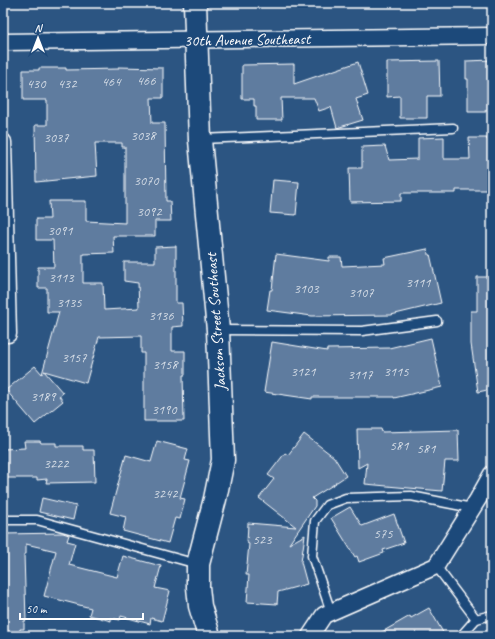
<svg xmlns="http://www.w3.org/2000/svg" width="495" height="639" font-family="Caveat,sans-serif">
<rect width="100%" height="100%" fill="#2c5582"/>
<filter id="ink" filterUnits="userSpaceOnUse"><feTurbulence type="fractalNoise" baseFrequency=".025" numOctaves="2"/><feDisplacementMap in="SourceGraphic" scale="8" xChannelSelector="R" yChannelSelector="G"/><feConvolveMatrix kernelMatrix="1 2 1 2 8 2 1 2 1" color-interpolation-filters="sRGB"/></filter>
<g filter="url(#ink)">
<g fill="#5e7c9f" stroke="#fff">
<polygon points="492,60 492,110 485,110 486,112 468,112 468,79 466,79 466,61"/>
<polygon points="439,61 440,96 427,96 427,118 400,118 400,96 387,97 387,62"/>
<polygon points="358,62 368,95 356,99 363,120 340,127 337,128 331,107 319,111 314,98 281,98 282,120 256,120 256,106 254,106 254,99 242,99 242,65 294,64 294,84"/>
<polygon points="118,67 163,68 163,98 151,98 152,123 165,123 166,201 170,201 171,221 155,221 155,236 113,236 114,253 83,254 83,283 103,283 104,310 139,308 138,283 124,281 124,262 155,262 155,247 176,246 176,303 182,303 183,326 172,327 172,351 185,351 185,375 183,375 184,421 144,421 144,353 141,353 141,336 99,337 86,383 44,371 63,393 59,396 63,401 35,424 6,390 35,366 42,374 59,312 47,312 47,288 38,288 38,267 54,267 53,240 36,240 36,219 50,219 49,201 86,201 86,221 125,223 125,147 122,147 122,143 95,143 97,176 36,182 35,125 47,125 47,100 23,100 23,70 39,70 39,68 66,68 66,70 118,69"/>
<polygon points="444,137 444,159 470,159 469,138 487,138 487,140 492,139 492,190 456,190 456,193 401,193 401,201 350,202 349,168 362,168 362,147 385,146 389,160 418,159 418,138"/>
<polygon points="273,180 299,182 296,215 270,213"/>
<polygon points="427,249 428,254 430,254 441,303 391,315 312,316 267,310 270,290 272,290 276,254 329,261 329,257 341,257 342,266 385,264 384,258"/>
<polygon points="477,277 492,277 492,389 478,392 471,344 471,311 477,311"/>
<polygon points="431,338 442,387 394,398 394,397 312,397 312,399 264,392 272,342 327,351 327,349 389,348"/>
<polygon points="357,429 381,429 382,432 458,430 459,461 445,461 442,491 365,484 367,463 358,468"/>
<polygon points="304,434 334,457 346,476 337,482 335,482 336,483 312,498 315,501 315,506 289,544 305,535 301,562 307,584 278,592 277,604 247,602 249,575 246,575 249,544 247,543 248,523 296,527 259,498 274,479 268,475 285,453 288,455"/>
<polygon points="24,441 40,441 41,443 56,443 56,446 83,446 83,450 94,450 95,482 46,483 47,479 37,480 37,478 3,478 3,449 25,448"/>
<polygon points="157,441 188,449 185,460 190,461 180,498 185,499 180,519 175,518 168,543 123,531 126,517 110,513 126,455 151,462"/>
<polygon points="42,498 76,506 73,520 39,512"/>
<polygon points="350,507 362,526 394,514 404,543 383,550 384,553 359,562 357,556 355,557 331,518"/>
<polygon points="63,533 69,535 67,541 75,543 69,565 117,577 123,556 161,566 155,588 170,591 162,621 151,618 150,624 121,616 120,620 111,618 111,621 89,615 91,608 44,596 56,551 26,544 26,554 24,554 26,621 24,621 24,629 20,629 20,636 3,636 3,534"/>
<polygon points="429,608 445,636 375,636 410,616 411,618"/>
</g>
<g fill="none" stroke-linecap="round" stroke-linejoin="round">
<g stroke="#fff" stroke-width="11">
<g id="lane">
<polyline points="201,139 453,128"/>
<polyline points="219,330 362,331 437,321"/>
<polyline points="3,520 37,520 197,564"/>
<polyline points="436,566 476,619 461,636"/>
<polyline points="331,612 312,556 315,521 327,505 346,498 411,496 472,508"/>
<polyline points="476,619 492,615"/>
</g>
</g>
<g stroke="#fff" stroke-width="19">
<g id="street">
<polyline points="3,42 492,36"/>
<polyline points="3,142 8,334"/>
<polyline points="310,636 324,615 436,566 478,499 492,474"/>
</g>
</g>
<g stroke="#fff" stroke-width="25">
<polyline id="secondary" points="195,3 200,140 218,330 223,460 215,499 198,564 198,587 200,606 209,636"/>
</g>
<use href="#lane" stroke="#1f4a7a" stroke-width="8"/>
<use href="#street" stroke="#1f4a7a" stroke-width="16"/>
<use href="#secondary" stroke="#1f4a7a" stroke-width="22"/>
</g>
</g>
<g text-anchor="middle" stroke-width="3" stroke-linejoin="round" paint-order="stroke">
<g font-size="14" fill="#d7dee7">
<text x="146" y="85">466</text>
<text x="111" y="86">464</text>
<text x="36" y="88">430</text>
<text x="67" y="88">432</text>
<text x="143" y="140">3038</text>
<text x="56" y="142">3037</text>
<text x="146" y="185">3070</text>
<text x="149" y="216">3092</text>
<text x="60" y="235">3091</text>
<text x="61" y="282">3113</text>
<text x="418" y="287">3111</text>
<text x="306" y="293">3103</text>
<text x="361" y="297">3107</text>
<text x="69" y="307">3135</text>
<text x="161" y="320">3136</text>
<text x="74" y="362">3157</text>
<text x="165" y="369">3158</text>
<text x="303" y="376">3121</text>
<text x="396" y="376">3115</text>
<text x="360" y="379">3117</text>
<text x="43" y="401">3189</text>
<text x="164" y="414">3190</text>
<text x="399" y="450">581</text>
<text x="426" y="453">581</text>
<text x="56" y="468">3222</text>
<text x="165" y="498">3242</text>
<text x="383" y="538">575</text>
<text x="262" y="544">523</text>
</g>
<g font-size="16" fill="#fff" stroke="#1f4a7a">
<text transform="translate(247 39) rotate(-1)" y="6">30th Avenue Southeast</text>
<text transform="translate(215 322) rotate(-94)" y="6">Jackson Street Southeast</text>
</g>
</g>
<rect width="495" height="639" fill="none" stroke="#1f4a7a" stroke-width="16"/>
<rect x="8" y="8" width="479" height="623" fill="none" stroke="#fff" stroke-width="1.5" filter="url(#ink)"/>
<g transform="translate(38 38)" stroke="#1f4a7a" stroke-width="3" paint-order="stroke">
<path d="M0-3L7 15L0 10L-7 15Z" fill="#ffffff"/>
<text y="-6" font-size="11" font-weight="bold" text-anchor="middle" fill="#ffffff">N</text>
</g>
<path d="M20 613v6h123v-6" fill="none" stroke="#ffffff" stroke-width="2"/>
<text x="26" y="613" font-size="12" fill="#ffffff" stroke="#1f4a7a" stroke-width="3" paint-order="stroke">50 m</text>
</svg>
